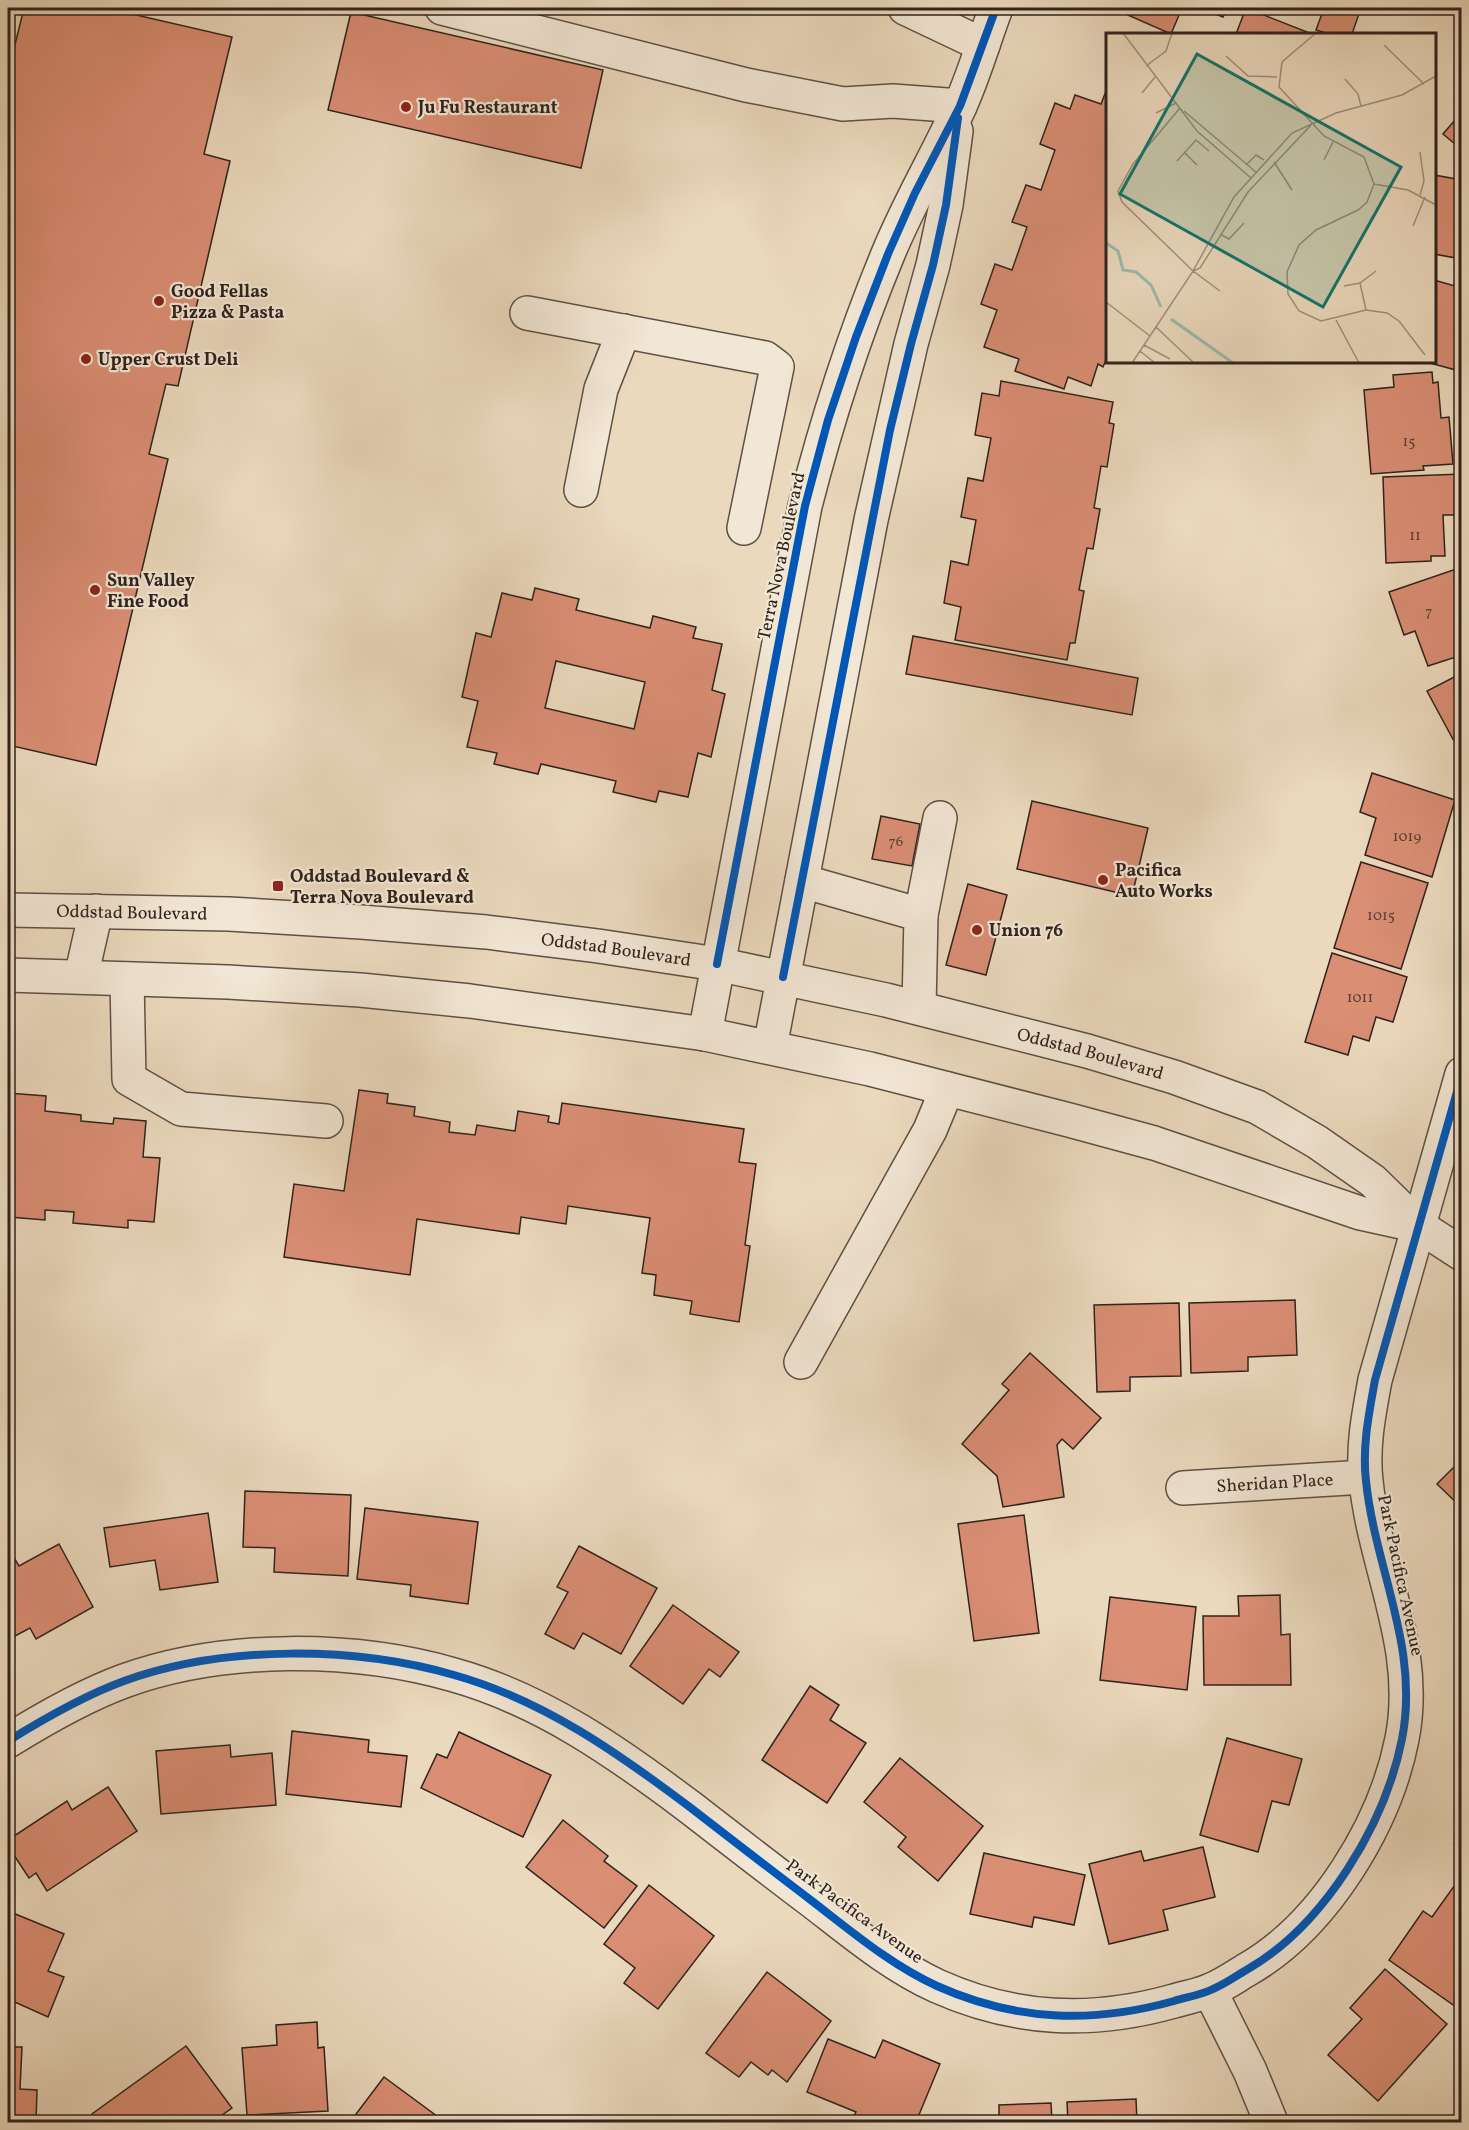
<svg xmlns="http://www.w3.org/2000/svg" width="1469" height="2130" font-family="Vollkorn,serif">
<rect width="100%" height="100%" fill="#ebd9bd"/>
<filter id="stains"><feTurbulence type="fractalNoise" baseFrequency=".00333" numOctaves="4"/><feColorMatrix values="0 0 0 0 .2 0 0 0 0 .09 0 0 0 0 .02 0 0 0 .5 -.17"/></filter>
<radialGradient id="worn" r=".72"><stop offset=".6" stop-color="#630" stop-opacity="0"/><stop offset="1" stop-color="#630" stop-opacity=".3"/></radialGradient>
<g fill="#da8e74" stroke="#2f231e" stroke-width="1.5" fill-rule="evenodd">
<polygon points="24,8 106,8 232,37 204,154 230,161 178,386 166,384 149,454 168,459 96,765 8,745 8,60 11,61"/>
<polygon points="1112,8 1182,8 1171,34"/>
<polygon points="1201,8 1228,8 1223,17"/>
<polygon points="1246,8 1312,34 1236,34"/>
<polygon points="1324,8 1361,8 1352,34 1329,34 1316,30"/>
<polygon points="351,12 603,70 581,168 328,110"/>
<polygon points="1106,91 1108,355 1103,367 1098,364 1091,386 1068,377 1064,389 1015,371 1019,359 984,347 997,310 981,304 995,264 1012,270 1027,227 1012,222 1026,185 1041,190 1055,150 1040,144 1055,103 1070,109 1075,95 1101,104"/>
<polygon points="1462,112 1462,150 1443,134"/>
<polygon points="1434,175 1462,180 1462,259 1434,254"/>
<polygon points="1434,280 1462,288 1462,351 1456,370 1426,362 1434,362"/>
<polygon points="1432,372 1433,383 1438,382 1441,418 1449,417 1453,464 1423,466 1424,470 1371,474 1364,390 1394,387 1393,375"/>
<polygon points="1001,381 1113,402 1109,423 1114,424 1107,467 1101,466 1094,508 1100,509 1093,549 1087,548 1079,590 1084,591 1075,643 1070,643 1067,660 955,640 961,607 944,603 951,561 968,565 976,520 961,517 968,478 983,481 991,438 975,435 982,393 999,396"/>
<polygon points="1462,474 1462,515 1443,515 1445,556 1431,556 1431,561 1386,563 1383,477"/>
<polygon points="1462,567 1462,655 1428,666 1415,631 1404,635 1389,592"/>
<path d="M535 588 579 599 576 610 650 628 653 616 696 627 693 638 722 644 712 690 725 694 711 757 698 753 688 797 659 791 656 802 613 792 616 781 541 764 538 774 494 764 497 753 467 747 478 701 462 697 476 633 491 637 502 593 532 600ZM556 661 645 682 634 729 545 708Z"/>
<polygon points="913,636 1138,678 1132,715 906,674"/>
<polygon points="1462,673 1462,756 1427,691"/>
<polygon points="1372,773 1455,800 1432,877 1365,855 1376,818 1360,812"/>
<polygon points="1032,801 1148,828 1132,896 1017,869"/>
<polygon points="881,816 920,824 912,866 872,859"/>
<polygon points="1361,862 1428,883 1401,969 1334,948"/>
<polygon points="968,884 1007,895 986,975 946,965"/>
<polygon points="1332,953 1407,977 1393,1022 1376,1017 1369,1041 1353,1036 1348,1055 1305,1042"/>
<polygon points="359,1090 388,1094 387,1103 415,1107 414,1116 450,1122 449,1132 475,1135 477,1125 515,1131 518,1111 549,1116 548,1122 559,1124 562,1103 744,1129 739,1162 756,1164 745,1245 750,1246 739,1322 690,1314 692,1301 654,1295 656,1275 642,1273 650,1218 568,1206 566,1224 521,1217 519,1234 417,1219 410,1275 284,1257 294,1184 344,1191"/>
<polygon points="8,1093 46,1096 45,1111 81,1115 81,1121 113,1124 114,1118 146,1121 143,1157 160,1158 154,1222 128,1220 128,1228 73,1223 74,1212 45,1210 45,1220 9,1217 11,1197 8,1197"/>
<polygon points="1295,1300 1297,1355 1248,1357 1248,1371 1191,1373 1189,1303"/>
<polygon points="1179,1303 1181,1376 1130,1377 1130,1391 1097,1392 1094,1305"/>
<polygon points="1030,1353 1101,1418 1073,1449 1062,1439 1057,1445 1064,1497 1003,1507 997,1476 962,1444 1009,1390 1002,1384"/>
<polygon points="1462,1459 1462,1508 1437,1484"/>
<polygon points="245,1491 351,1495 348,1576 274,1572 275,1548 243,1547"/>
<polygon points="365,1508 478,1522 468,1604 410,1596 411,1585 357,1579"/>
<polygon points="208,1513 218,1582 160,1590 155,1560 110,1567 104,1528"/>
<polygon points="1024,1515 1039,1633 974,1641 958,1524"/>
<polygon points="59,1544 93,1607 36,1639 30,1628 15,1636 8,1622 8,1548 19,1566"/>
<polygon points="579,1546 657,1588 621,1654 583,1633 574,1649 545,1634 568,1592 557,1587"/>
<polygon points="1280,1595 1281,1635 1290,1634 1291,1685 1204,1685 1203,1616 1239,1616 1238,1596"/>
<polygon points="1110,1597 1196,1607 1187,1690 1100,1680"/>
<polygon points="673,1605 739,1652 720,1677 709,1669 683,1704 630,1666"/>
<polygon points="810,1686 839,1705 830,1720 866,1743 827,1803 762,1760"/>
<polygon points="292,1731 369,1740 368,1752 407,1756 401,1807 286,1794"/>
<polygon points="459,1732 551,1775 523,1837 421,1788 437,1754 447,1758"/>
<polygon points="1227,1738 1302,1759 1289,1805 1272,1801 1258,1852 1200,1835"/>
<polygon points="230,1745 231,1757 272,1753 276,1805 161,1814 156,1751"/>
<polygon points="900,1758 983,1826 938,1881 898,1847 906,1837 864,1802"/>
<polygon points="108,1787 137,1831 47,1891 36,1873 29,1878 8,1846 8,1840 67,1801 72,1810"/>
<polygon points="563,1820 608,1856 604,1861 637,1886 604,1928 526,1867"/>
<polygon points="1462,1825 1462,1848 1454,1844"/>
<polygon points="1203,1847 1215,1897 1163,1910 1168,1930 1109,1944 1089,1864 1141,1851 1144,1861"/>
<polygon points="984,1853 1085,1875 1074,1925 1034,1917 1032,1927 970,1914"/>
<polygon points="1462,1875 1462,2005 1459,2009 1389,1960 1423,1911 1432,1917"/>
<polygon points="649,1885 714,1936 658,2009 624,1983 635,1968 604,1944"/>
<polygon points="8,1911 64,1934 48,1971 64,1977 48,2017 8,1999"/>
<polygon points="1385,1969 1447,2024 1378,2101 1328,2055 1362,2019 1350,2008"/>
<polygon points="767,1972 831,2021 787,2082 772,2070 768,2075 751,2062 739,2077 706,2053"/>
<polygon points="317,2022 318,2048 324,2047 328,2111 247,2115 242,2048 277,2045 276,2025"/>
<polygon points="828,2039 875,2058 883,2040 940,2064 916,2122 859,2122 852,2120 856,2112 807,2092"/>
<polygon points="186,2046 232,2108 212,2122 98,2122 92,2114"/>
<polygon points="8,2047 22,2047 20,2089 37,2090 36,2122 8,2122"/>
<polygon points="384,2077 445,2122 350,2122"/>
<polygon points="1136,2099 1137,2122 1068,2122 1067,2102"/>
<polygon points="1051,2103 1052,2122 999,2122 999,2105"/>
</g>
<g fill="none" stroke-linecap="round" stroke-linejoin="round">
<g stroke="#5e5046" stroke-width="36">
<g id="minor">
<polyline points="442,8 746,85 843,104 893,101 960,106"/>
<polyline points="905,8 983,45"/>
<polyline points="527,313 765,358 777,367 744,528"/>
<polyline points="581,490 601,389 624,331"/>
<polyline points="802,881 921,915 919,1008"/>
<path id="s1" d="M8 910 229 914 361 922 486 932 598 946 717 964 886 1000 1087 1051 1174 1077 1257 1107 1317 1142 1373 1181 1419 1226 1462 1254"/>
<polyline points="921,915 940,818"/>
<polyline points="8,975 228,982 360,990 470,1001 705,1034 870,1069 1069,1120 1154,1143 1360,1213 1419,1226"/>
<polyline points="81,977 96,911"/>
<polyline points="127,979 129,1079 181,1109 326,1121"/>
<path d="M705 1034 805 506C827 420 854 336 888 254 909 203 937 156 960 106 974 75 984 40 996 8"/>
<polyline points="770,1047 871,520 911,344 933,265 946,205 956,131"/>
<polyline points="801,1362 930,1130 947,1089"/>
<path id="s2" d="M1183 1488 1365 1477"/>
<path d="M8 1741C45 1718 83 1696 124 1681 224 1645 353 1646 454 1675 543 1700 618 1753 691 1808 731 1839 771 1870 812 1901 851 1931 891 1965 937 1986 1015 2021 1092 2024 1174 2001 1187 1997 1201 1995 1213 1989 1225 1984 1236 1976 1248 1969 1324 1925 1385 1825 1402 1739 1420 1648 1375 1569 1366 1481 1362 1447 1369 1413 1375 1380L1462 1074"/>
<polyline points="1210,1991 1250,2071 1271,2122"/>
</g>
</g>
<use href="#minor" stroke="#f2e6d4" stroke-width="33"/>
<g stroke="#f2e6d4" stroke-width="11">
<g id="cycleway">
<polyline points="717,964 805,506 828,420 856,337 888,254 915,193 960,106 996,8"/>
<polyline points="783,977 890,430 911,344 933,265 946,205 958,118"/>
<path d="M8 1741C45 1718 83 1696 124 1681 224 1645 353 1646 454 1675 543 1700 618 1753 691 1808 731 1839 771 1870 812 1901 851 1931 891 1965 937 1986 1015 2021 1092 2024 1174 2001 1187 1997 1201 1995 1213 1989 1225 1984 1236 1976 1248 1969 1324 1925 1385 1825 1402 1739 1420 1648 1375 1569 1366 1481 1362 1447 1369 1413 1375 1380L1462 1074"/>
</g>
</g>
<use href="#cycleway" stroke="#0057b8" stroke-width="8"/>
</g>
<g fill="#8f2418" stroke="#f2e6d4" stroke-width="2">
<circle cx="406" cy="107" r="6"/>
<circle cx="159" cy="301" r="6"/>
<circle cx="86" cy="359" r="6"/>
<circle cx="95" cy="590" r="6"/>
<circle cx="1103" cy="880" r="6"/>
<rect x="272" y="880" width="12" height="12" rx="3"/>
<circle cx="977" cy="930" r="6"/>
</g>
<g text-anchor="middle" stroke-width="4.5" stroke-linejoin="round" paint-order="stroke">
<g font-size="15" fill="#5a3e34">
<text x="1409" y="446">15</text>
<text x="1415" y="540">11</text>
<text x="1429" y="616">7</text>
<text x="1407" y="841">1019</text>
<text x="896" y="846">76</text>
<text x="1381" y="920">1015</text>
<text x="1360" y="1002">1011</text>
</g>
<g font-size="18" font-weight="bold" fill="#2f231e" stroke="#f2e6d4" text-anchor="start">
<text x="418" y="113">Ju Fu Restaurant</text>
<text x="171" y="297">Good Fellas<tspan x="171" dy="21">Pizza &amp; Pasta</tspan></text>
<text x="98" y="365">Upper Crust Deli</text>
<text x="107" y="586">Sun Valley<tspan x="107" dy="21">Fine Food</tspan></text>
<text x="1115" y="876">Pacifica<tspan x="1115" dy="21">Auto Works</tspan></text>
<text x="290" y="882">Oddstad Boulevard &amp;<tspan x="290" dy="21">Terra Nova Boulevard</tspan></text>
<text x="989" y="936">Union 76</text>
</g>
<g font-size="18" fill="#2f231e" stroke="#f2e6d4">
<text transform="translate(781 556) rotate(-78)" y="6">Terra Nova Boulevard</text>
<text dy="6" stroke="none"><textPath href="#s1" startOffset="124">Oddstad Boulevard</textPath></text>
<text dy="6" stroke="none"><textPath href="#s1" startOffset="610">Oddstad Boulevard</textPath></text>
<text dy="6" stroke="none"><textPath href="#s1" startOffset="1096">Oddstad Boulevard</textPath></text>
<text dy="6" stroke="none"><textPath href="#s2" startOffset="92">Sheridan Place</textPath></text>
<text transform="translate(1401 1575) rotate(78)" y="6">Park Pacifica Avenue</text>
<text transform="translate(855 1911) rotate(36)" y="6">Park Pacifica Avenue</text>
</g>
</g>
<g transform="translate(1106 33)">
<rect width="330" height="330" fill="#ebd9bd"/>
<path fill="none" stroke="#99baad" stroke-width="3" d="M0 210 12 218 17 237 30 239 45 252 55 274M65 286 127 330"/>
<path fill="none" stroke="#a0907d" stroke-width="1.5" d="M17 0 91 98 145 145M210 0 176 29 173 54 218 103 258 124 268 151 261 169 252 177 210 197 193 212 181 239 182 261 193 278 215 288 260 277 281 280 293 288 319 322M278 12 318 51M120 23 142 43 171 44M40 33 60 18 66 0M239 46 252 61 255 73M36 60 49 44M74 75 27 131 12 158 16 169 87 238 114 258M78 78 151 140M50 80 70 70M78 119 91 132M218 127 227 109M71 128 90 107 103 118M168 129 186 157M140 132 150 122 158 127M268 151 302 157 330 172M314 162 318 148 314 119M307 193 319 164M114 201 123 206 138 190M87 238 128 164 186 100 230 80 296 62 330 43M254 250 260 277M238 253 254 250 270 238M0 269 44 303M230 287 253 330M50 294 88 330M38 312 64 326M34 318 49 330M26 330 87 238 94 235 142 159 205 92"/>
<path fill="#0f766e" fill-opacity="0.15" stroke="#0f766e" stroke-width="3" d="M91 21 295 134 217 274 14 161Z"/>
<rect width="330" height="330" fill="none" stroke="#2f231e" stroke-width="3"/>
</g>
<rect width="1469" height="2130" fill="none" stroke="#ebd9bd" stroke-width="30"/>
<rect x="9" y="9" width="1451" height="2112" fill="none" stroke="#2f231e" stroke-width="3"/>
<rect x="15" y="15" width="1439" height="2100" fill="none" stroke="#2f231e" stroke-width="1.5"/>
<rect width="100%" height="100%" filter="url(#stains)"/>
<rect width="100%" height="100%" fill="url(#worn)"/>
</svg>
